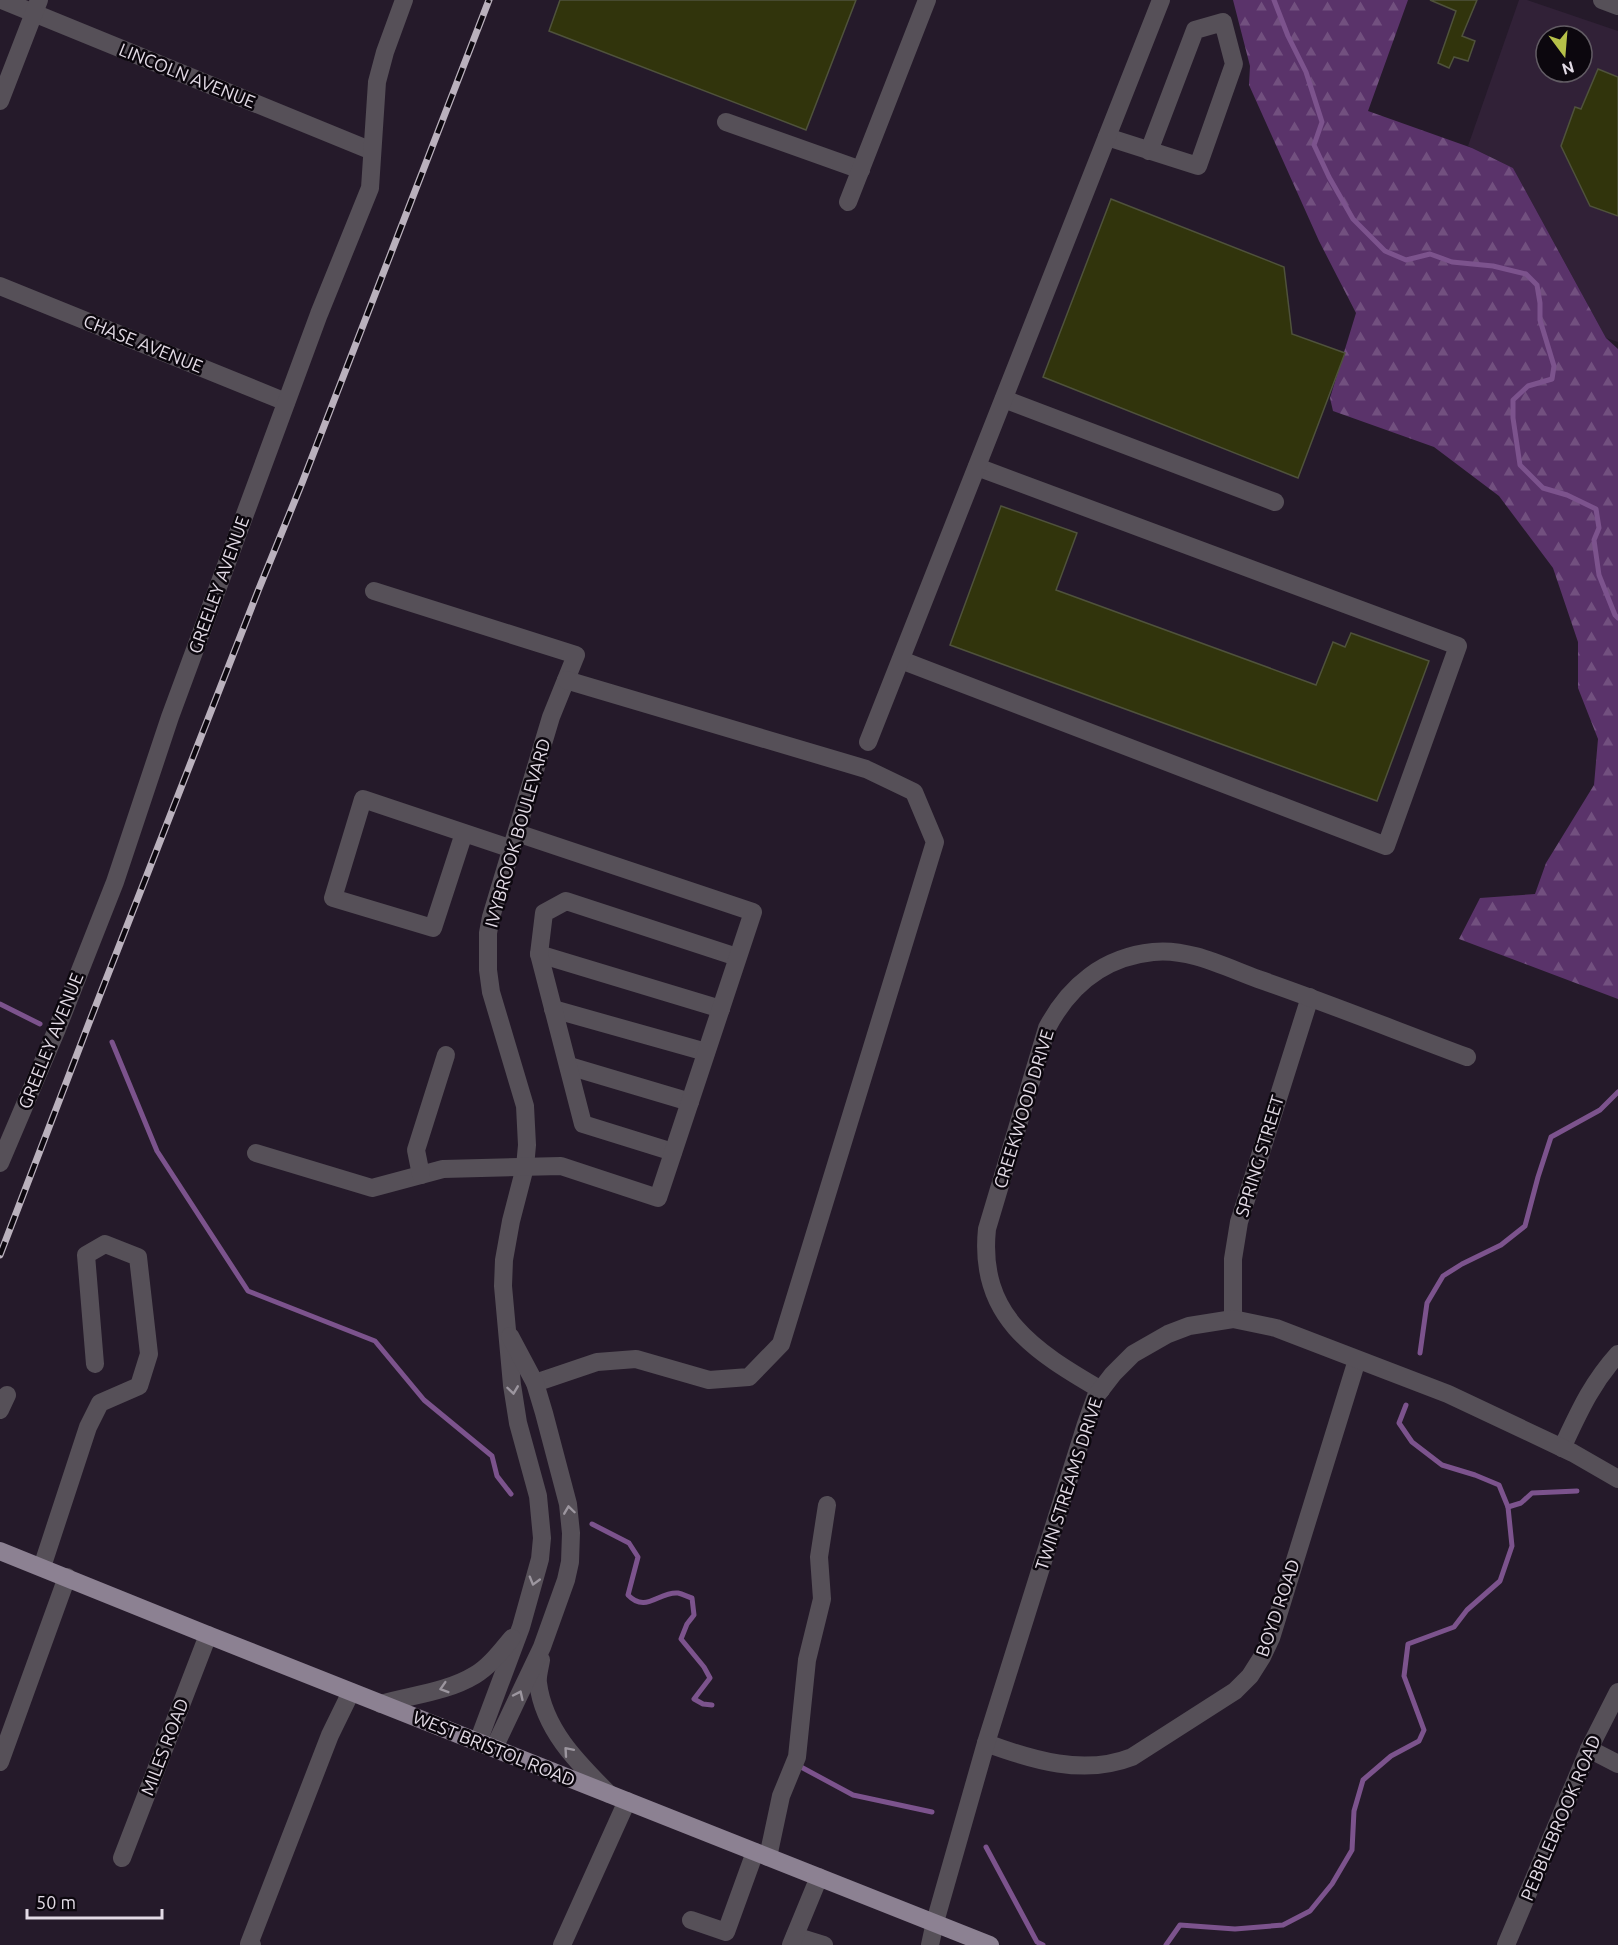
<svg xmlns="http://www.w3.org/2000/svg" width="1618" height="1945" font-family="Ubuntu,sans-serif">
<defs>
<pattern id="forest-firs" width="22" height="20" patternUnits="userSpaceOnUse" patternTransform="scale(1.5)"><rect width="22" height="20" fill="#5a336a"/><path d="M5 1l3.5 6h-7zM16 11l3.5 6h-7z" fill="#72507f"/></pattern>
</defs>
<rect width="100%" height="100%" fill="#251a2a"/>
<path fill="#312137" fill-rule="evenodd" d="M1519 0H1527L1618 31V342L1606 338 1513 168 1468 146ZM1546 36H1582V72H1546Z"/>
<polygon fill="url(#forest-firs)" points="1233,0 1408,0 1368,111 1472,148 1513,168 1606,338 1618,349 1618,999 1459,939 1480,898 1535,894 1546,863 1594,785 1598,739 1578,688 1578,642 1553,568 1499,496 1434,447 1333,411 1330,398 1356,313 1319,241 1249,85 1250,66"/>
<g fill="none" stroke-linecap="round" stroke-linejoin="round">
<g stroke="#7c538d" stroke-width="5">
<polyline points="1274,0 1288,36 1306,72 1322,122 1314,145 1329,177 1353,219 1385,251 1406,260 1430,254 1452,262 1493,266 1526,274 1537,285 1540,303 1540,320 1554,366 1552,379 1528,386 1513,400 1513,418 1520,465 1543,488 1567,495 1596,509 1599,528 1594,540 1599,575 1615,615 1618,618"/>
<polyline points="0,1004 40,1024"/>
<polyline points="112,1042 157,1151 248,1291 375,1341 424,1400 492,1456 497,1476 511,1494"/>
<polyline points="1420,1353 1427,1303 1443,1276 1462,1264 1501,1245 1525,1226 1538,1177 1551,1137 1600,1110 1618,1092"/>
<polyline points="1508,1507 1521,1503 1532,1493 1577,1491"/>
<path d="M592 1524 629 1543 638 1557 628 1595C646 1614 659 1591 678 1593 683 1594 688 1597 692 1598L694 1615 687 1624 681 1639 704 1667 710 1678 694 1699 703 1704 712 1705"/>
<polyline points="801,1767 853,1795 932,1812"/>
<polyline points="986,1847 1037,1942 1043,1945"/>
<polyline points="1166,1945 1180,1925 1235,1929 1283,1925 1310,1911 1332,1884 1352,1850 1354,1811 1363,1780 1391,1756 1419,1741 1424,1730 1404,1676 1408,1644 1454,1627 1467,1610 1500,1581 1512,1546 1508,1507 1499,1485 1475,1475 1442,1465 1412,1442 1399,1423 1406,1405"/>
</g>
</g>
<g fill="#31340c" stroke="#4f523c" stroke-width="1.5">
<polygon points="560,0 856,0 806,130 549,31"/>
<polygon points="1430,0 1477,0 1462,36 1475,41 1468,61 1454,57 1449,68 1438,63 1456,11"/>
<polygon points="1598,69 1618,77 1618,216 1590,206 1561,146 1575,107 1581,109"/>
<polygon points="1111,199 1284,267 1292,334 1345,353 1298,478 1043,377"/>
<polygon points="1001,506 1077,533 1056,590 1316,685 1333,642 1345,647 1351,633 1429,661 1377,801 950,645"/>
</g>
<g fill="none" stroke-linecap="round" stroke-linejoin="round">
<g stroke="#565058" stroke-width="18">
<polyline points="2,0 372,151"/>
<polyline points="1602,0 1618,6"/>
<polyline points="0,101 39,0"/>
<polyline points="726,122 861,170"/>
<polyline points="1107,137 1198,166 1234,64 1223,22 1195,30 1149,151"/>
<polyline points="848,202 927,0"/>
<polyline points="0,286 286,402"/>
<polyline points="1004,399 1275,502"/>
<polyline points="374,591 576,655 551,717 491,917 488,933 488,970 491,992 525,1106 527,1145 525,1167 511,1221 504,1260 503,1286 512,1385 518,1423 538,1496 542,1538 540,1559 521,1627 478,1742"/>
<polyline points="901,660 1386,846 1458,646 977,467"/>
<polyline points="868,742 1161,0"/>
<polyline points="464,833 433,928 333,898 363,799 512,849"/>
<polyline points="539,954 721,1009"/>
<polyline points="553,1009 706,1052"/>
<polyline points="569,1066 690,1102"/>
<polyline points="673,1152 583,1124 539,954 544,913 566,901 737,957"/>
<polyline points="256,1153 372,1188 443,1169 561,1166 658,1198 753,912 517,833"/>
<polyline points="0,1163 57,1029 115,882 170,717 319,314 370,188 377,82 385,52 404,0"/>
<polyline points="421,1175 416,1150 446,1055"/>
<polyline points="1233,1319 1233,1259 1239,1222 1310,997"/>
<polyline points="535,1383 597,1362 636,1359 709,1380 749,1377 781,1344 935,842 914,792 866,769 566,680"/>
<path d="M1101 1390C1034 1351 978 1316 987 1229L1047 1028C1069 986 1104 957 1153 952 1189 948 1225 967 1258 979 1328 1003 1397 1031 1467 1057"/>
<polyline points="0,1410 7,1395"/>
<path d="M1562 1448C1579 1412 1591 1384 1618 1354"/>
<polyline points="42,1567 88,1427 100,1403 139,1386 149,1354 138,1257 105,1244 86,1255 95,1364"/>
<path d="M541 1660C540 1667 537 1676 538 1683 544 1730 578 1763 609 1794"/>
<path d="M381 1704C412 1695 447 1692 475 1675 490 1666 501 1651 512 1638"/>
<path d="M986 1743C1032 1760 1084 1776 1132 1757L1235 1691 1250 1676 1262 1657 1271 1638 1357 1360"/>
<polyline points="494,1748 542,1647 566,1580 570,1562 571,1533 568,1504 544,1413 535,1383 510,1336"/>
<polyline points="1589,1749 1618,1764"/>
<polyline points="0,1762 67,1577"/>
<polyline points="768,1857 781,1796 797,1757 807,1660 822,1599 819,1557 827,1505"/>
<polyline points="122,1858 208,1635"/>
<polyline points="691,1920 726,1932 755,1852"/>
<polyline points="795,1936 824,1945"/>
<polyline points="252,1945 249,1944 330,1735 351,1692"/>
<polyline points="562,1945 627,1801"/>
<polyline points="791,1945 819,1877"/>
<polyline points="930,1945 935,1922 986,1743 1086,1424 1096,1396 1113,1374 1133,1354 1168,1334 1189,1326 1233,1319 1276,1328 1448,1394 1573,1453 1618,1479"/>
<polyline points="1506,1945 1589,1749 1618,1692"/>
</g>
<polyline stroke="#8c8192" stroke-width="18" points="0,1551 208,1635 990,1945"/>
<g stroke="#bab1bd" stroke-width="7">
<polyline id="rail" points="0,1255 89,1023 258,591 302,483 489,0"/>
</g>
<use href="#rail" stroke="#0c070e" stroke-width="4.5" stroke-dasharray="14" stroke-linecap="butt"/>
</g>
<defs><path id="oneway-chevron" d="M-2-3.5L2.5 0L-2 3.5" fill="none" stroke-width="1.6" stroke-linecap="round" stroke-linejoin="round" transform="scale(1.5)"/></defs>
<g stroke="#9c969f">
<use href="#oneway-chevron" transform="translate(513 1390) rotate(82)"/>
<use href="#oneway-chevron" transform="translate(569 1510) rotate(-98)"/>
<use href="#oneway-chevron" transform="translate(534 1581) rotate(106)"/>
<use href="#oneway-chevron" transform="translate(444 1688) rotate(163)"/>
<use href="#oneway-chevron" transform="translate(519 1695) rotate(-65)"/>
<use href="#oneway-chevron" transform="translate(568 1751) rotate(-131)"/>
</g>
<g text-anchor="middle" stroke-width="5" stroke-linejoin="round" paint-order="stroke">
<g font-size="18" fill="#e3dbe6" stroke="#0c070e">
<text transform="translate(187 76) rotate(22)" y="6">LINCOLN AVENUE</text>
<text transform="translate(143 344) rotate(22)" y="6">CHASE AVENUE</text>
<text transform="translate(219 585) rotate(-70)" y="6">GREELEY AVENUE</text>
<text transform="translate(518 833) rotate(-74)" y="6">IVYBROOK BOULEVARD</text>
<text transform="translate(51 1041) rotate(-68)" y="6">GREELEY AVENUE</text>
<text transform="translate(1024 1109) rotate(-73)" y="6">CREEKWOOD DRIVE</text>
<text transform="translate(1260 1156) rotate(-73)" y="6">SPRING STREET</text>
<text transform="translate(1069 1484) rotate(-72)" y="6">TWIN STREAMS DRIVE</text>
<text transform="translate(1278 1608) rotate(-71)" y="6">BOYD ROAD</text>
<text transform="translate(165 1747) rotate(-69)" y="6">MILES ROAD</text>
<text transform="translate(494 1749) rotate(22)" y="6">WEST BRISTOL ROAD</text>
<text transform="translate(1561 1818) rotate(-67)" y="6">PEBBLEBROOK ROAD</text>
</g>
</g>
<g transform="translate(1564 54) rotate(164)"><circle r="28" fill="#0c070e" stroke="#625c64" stroke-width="1.5"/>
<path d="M0-4.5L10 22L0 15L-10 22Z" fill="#b6c149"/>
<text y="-9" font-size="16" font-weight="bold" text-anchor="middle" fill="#e3dbe6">N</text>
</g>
<path d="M27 1909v9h135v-9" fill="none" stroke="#e3dbe6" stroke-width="3"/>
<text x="36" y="1909" font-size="18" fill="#e3dbe6" stroke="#0c070e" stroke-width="4.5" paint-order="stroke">50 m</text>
</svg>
